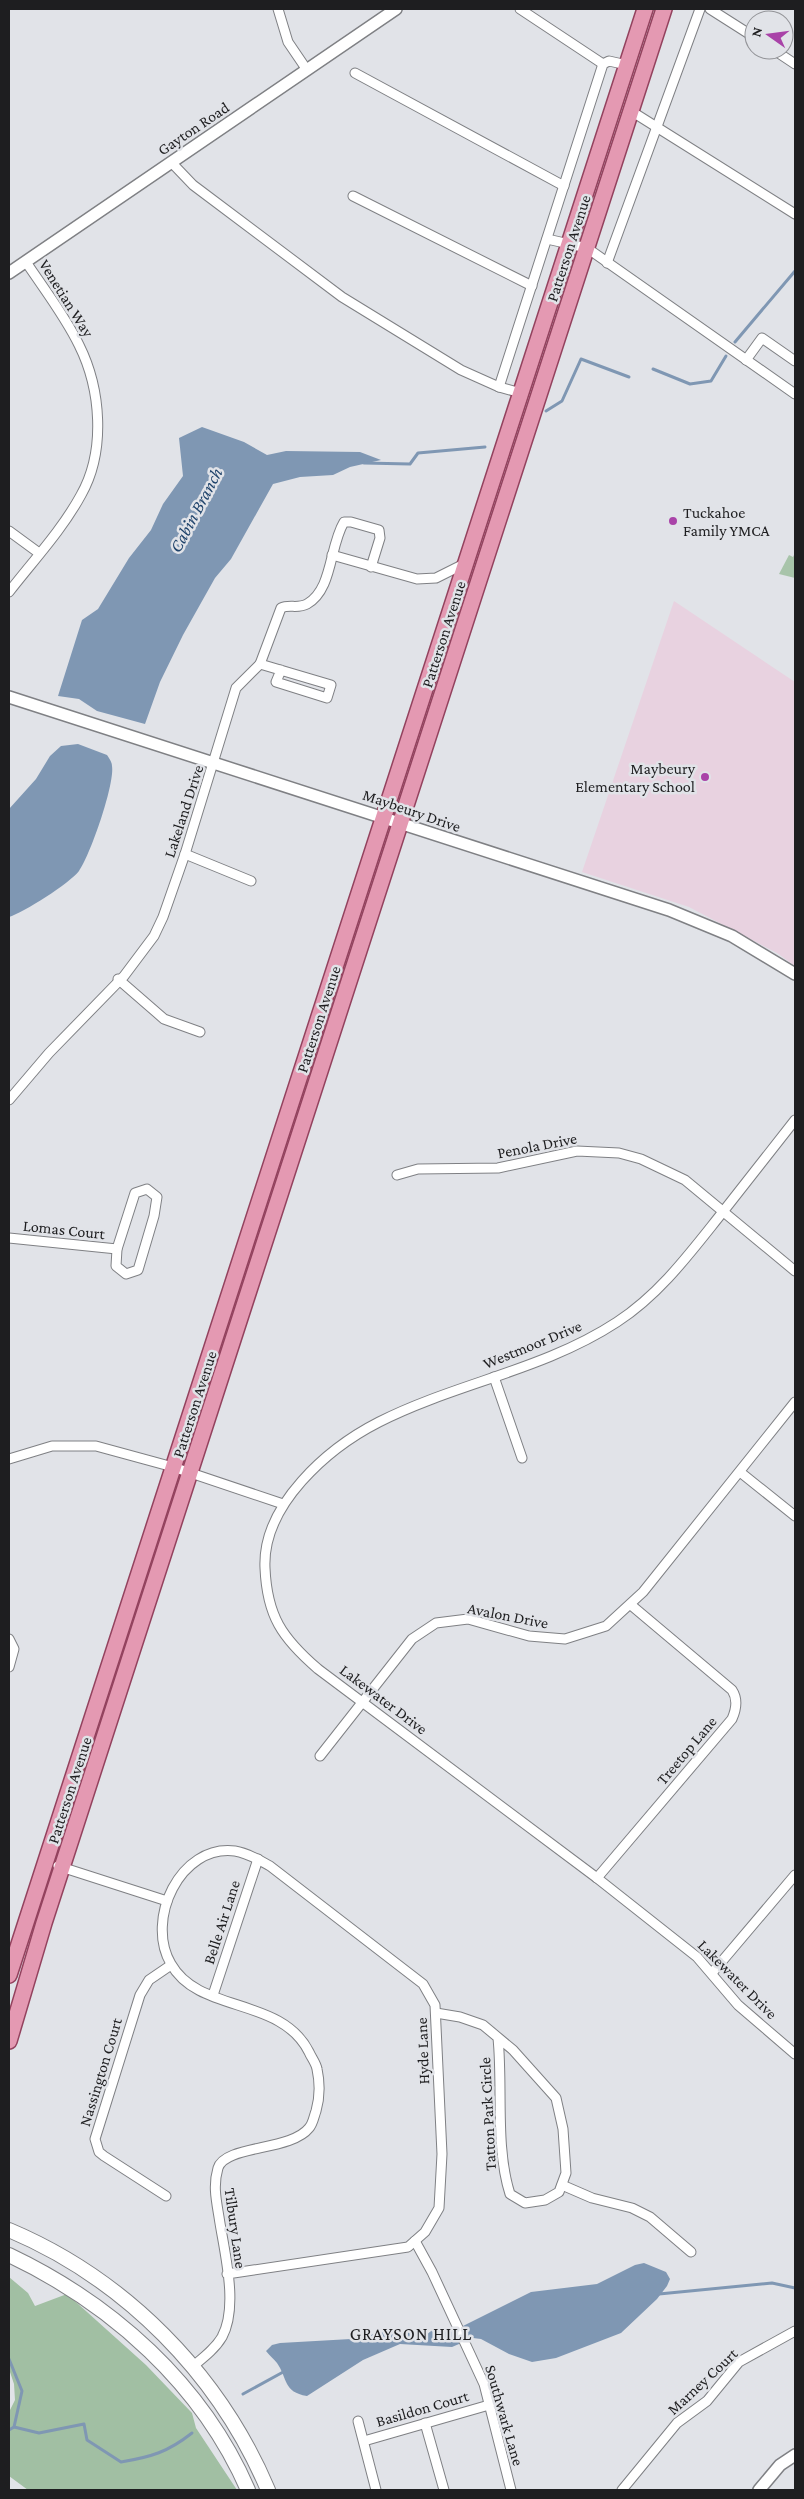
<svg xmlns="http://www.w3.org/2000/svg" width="804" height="2499" font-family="'Crimson Pro',serif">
<rect width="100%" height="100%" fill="#e1e3e8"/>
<polygon fill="#e8d2e0" points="674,601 795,682 795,966 777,953 689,907 582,872"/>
<polygon fill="#a8c4aa" points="795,553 795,578 779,574 789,555 793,557"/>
<polygon fill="#a1bfa3" points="9,2277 28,2293 35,2306 67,2294 146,2365 192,2413 196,2428 237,2490 28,2490 9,2476 9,2412 15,2400 14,2384 9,2369"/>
<g fill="#7f97b3">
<polygon points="202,427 244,442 267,455 286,451 360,452 381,460 350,467 333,475 300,477 273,484 231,559 215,578 183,635 160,682 145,724 97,711 79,699 58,696 82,620 98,609 129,558 151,530 163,504 183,476 179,438"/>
<path d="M78 744 107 755C109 758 112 762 112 766 115 784 90 856 79 871 70 883 23 913 9 917V809L36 779 50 756 61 746Z"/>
<path d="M644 2263 666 2272 670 2279 667 2286 657 2299 621 2333 556 2358 532 2362 509 2354 481 2339 473 2338 452 2347 400 2344 363 2360 307 2396C283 2392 288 2379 277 2363 274 2359 270 2356 266 2351L272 2345 280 2343 351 2339 390 2330 426 2335 435 2328H459L531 2292 597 2284 635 2265Z"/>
</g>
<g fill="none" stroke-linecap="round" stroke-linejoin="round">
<g stroke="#7f97b3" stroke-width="3">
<polyline points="735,342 795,271"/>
<polyline points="653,369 690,384 711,381 726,356"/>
<polyline points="546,411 562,401 581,359 629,377"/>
<polyline points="364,463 410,464 418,453 485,447"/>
<polyline points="659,2294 772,2283 795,2288"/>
<polyline points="9,2359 22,2391 14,2427 9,2430"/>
<polyline points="243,2394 285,2371"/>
<path d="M14 2427 39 2433 84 2424 87 2440 121 2462C151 2457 168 2452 192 2433"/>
</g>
<g stroke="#7f8084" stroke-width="11">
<g id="minor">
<polyline points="278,9 288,42 307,70"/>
<polyline points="520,9 603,64"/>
<polyline points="710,9 754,37"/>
<polyline points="774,50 795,64"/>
<polyline points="355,73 564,186"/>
<polyline points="631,111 795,214"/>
<polyline points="171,162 193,185 342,297 461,370 499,387 521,393"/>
<polyline points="353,196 532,286"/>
<polyline points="547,239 587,248 795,394"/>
<polyline points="607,263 700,9"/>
<polyline points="746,360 762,338 795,361"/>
<polyline points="499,387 603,64 609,61 627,65"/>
<polyline points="9,531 39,553"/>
<polyline points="332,555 417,579 436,578 466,563"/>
<path d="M9 592C33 561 62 530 81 495 106 451 101 389 79 345 65 316 44 289 26 262"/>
<polyline points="260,664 331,685 327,698 276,682 281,670"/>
<polyline points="185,854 251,881"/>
<polyline points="118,979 164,1019 200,1032"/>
<path d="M9 1100 49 1053 124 976 154 936 163 917 185 854 236 688 260 664 281 608C289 604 298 609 307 604 333 589 329 547 344 522H351L379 530 380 538 371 567"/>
<path d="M795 1120C771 1151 746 1182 722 1213 690 1253 660 1294 617 1322 544 1370 456 1383 379 1422 328 1448 262 1505 265 1568 267 1616 282 1638 318 1669L597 1878 697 1957 738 2005 795 2054"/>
<polyline points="397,1175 418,1169 498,1168 577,1151 619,1153 641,1159 685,1180 795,1271"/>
<polygon points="147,1189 157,1197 154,1216 138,1270 126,1274 116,1266 117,1249 135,1193"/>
<polyline points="9,1238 117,1249"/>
<polyline points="494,1377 522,1458"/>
<polyline points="9,1459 52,1446 96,1446 173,1467 283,1504"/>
<polyline points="740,1472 795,1516"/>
<polyline points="9,1639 14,1649 9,1667"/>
<polyline points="320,1756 412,1639 436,1623 468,1619 529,1636 565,1639 606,1626 643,1592 795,1402"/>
<polyline points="58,1866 167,1901"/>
<path d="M597 1878 732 1719C736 1710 738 1699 732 1690L631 1605"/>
<polyline points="712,1973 795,1875"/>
<polyline points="213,1995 258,1859"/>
<path d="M436 2013 460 2017 483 2025 513 2050 556 2098 563 2129 566 2173 559 2192 545 2200 525 2203 510 2194C495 2147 503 2088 498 2038"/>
<polyline points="562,2185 592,2198 632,2208 650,2217 691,2252"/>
<polyline points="166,2196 104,2156 99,2152 95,2139 140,1995 149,1980 171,1965"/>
<polyline points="415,2241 432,2272 484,2384 511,2490"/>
<path d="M192 2367C203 2358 215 2349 222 2337 239 2306 224 2251 219 2217 216 2199 213 2185 218 2168 225 2145 291 2151 309 2128 313 2124 314 2116 316 2111 320 2097 320 2083 317 2069 316 2063 311 2057 309 2052 281 1996 199 2014 171 1964 145 1920 180 1844 235 1851 248 1853 259 1860 270 1866L423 1984 435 2005 442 2154 439 2208 425 2232 408 2247 227 2274"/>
<polyline points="358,2421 376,2490"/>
<polyline points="425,2423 444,2490"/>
<polyline points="364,2441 489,2405"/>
<polyline points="622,2490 677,2423 707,2401 739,2362 795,2331"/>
</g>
</g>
<g stroke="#7f8084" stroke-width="14">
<g id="tertiary">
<polyline points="9,273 396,9"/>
<polyline points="9,697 669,910 732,936 795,974"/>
<polyline points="759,2490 780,2465 795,2455"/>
</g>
</g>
<g stroke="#7f8084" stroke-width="16">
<g id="secondary">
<path d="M9 2230C125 2279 219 2374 268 2490"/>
<path d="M9 2255C112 2304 202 2384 248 2490"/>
</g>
</g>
<g stroke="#93425e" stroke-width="18">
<g id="primary">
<polyline points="9,1975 645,9"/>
<polyline points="9,2041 44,1923 664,9"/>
</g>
</g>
<use href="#minor" stroke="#fff" stroke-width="9"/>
<use href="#tertiary" stroke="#fff" stroke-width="11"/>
<use href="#secondary" stroke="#fff" stroke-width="14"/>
<use href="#primary" stroke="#e499b2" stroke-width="15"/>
</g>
<g fill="#a943a8" stroke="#e1e3e8" stroke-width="2">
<circle cx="673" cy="521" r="5"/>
<circle cx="705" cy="777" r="5"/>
</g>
<g text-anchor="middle" stroke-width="5" stroke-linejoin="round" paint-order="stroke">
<g font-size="16" fill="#1e1e20" stroke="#e1e3e8">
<text transform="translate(193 128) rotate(-34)" y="6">Gayton Road</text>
<text transform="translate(568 248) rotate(-72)" y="6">Patterson Avenue</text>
<text transform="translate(67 298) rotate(58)" y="6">Venetian Way</text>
<text transform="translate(443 634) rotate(-72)" y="6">Patterson Avenue</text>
<text transform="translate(412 810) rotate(19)" y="6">Maybeury Drive</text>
<text transform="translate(183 811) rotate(-72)" y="6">Lakeland Drive</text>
<text transform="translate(318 1019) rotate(-72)" y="6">Patterson Avenue</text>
<text transform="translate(537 1145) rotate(-11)" y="6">Penola Drive</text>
<text transform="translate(64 1229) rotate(6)" y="6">Lomas Court</text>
<text transform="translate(532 1344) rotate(-22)" y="6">Westmoor Drive</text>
<text transform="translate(194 1404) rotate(-72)" y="6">Patterson Avenue</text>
<text transform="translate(508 1615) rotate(11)" y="6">Avalon Drive</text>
<text transform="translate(384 1699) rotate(37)" y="6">Lakewater Drive</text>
<text transform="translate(686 1750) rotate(-50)" y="6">Treetop Lane</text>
<text transform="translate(69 1790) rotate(-72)" y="6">Patterson Avenue</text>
<text transform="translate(221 1922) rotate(-72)" y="6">Belle Air Lane</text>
<text transform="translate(738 1979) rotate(45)" y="6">Lakewater Drive</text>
<text transform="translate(422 2051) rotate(-92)" y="6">Hyde Lane</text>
<text transform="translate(100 2072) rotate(-73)" y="6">Nassington Court</text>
<text transform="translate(487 2114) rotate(-93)" y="6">Tatton Park Circle</text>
<text transform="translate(236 2228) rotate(82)" y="6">Tilbury Lane</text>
<text transform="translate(702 2381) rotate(-43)" y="6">Marney Court</text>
<text transform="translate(422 2408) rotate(-16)" y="6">Basildon Court</text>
<text transform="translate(505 2415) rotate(74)" y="6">Southwark Lane</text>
</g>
<g font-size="16" fill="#1e1e20" stroke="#e1e3e8" text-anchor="start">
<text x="683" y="518">Tuckahoe<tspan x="683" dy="18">Family YMCA</tspan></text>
<text x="695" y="774" text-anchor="end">Maybeury<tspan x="695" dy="18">Elementary School</tspan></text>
</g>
<g font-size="18" font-style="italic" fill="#1e426a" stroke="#e1e3e8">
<text transform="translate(196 510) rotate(-62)" y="6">Cabin Branch</text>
</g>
<g font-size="18" letter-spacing="1" fill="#1e1e20" stroke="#e1e3e8">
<text x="411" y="2340">GRAYSON HILL</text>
</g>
</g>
<rect width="804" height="2499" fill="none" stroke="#1e1e20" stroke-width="20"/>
<g transform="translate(769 35) rotate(284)"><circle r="24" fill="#e1e3e8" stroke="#939498"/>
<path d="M0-4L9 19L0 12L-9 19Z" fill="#a943a8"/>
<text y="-8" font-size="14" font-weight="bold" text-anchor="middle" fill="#1e1e20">N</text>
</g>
</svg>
